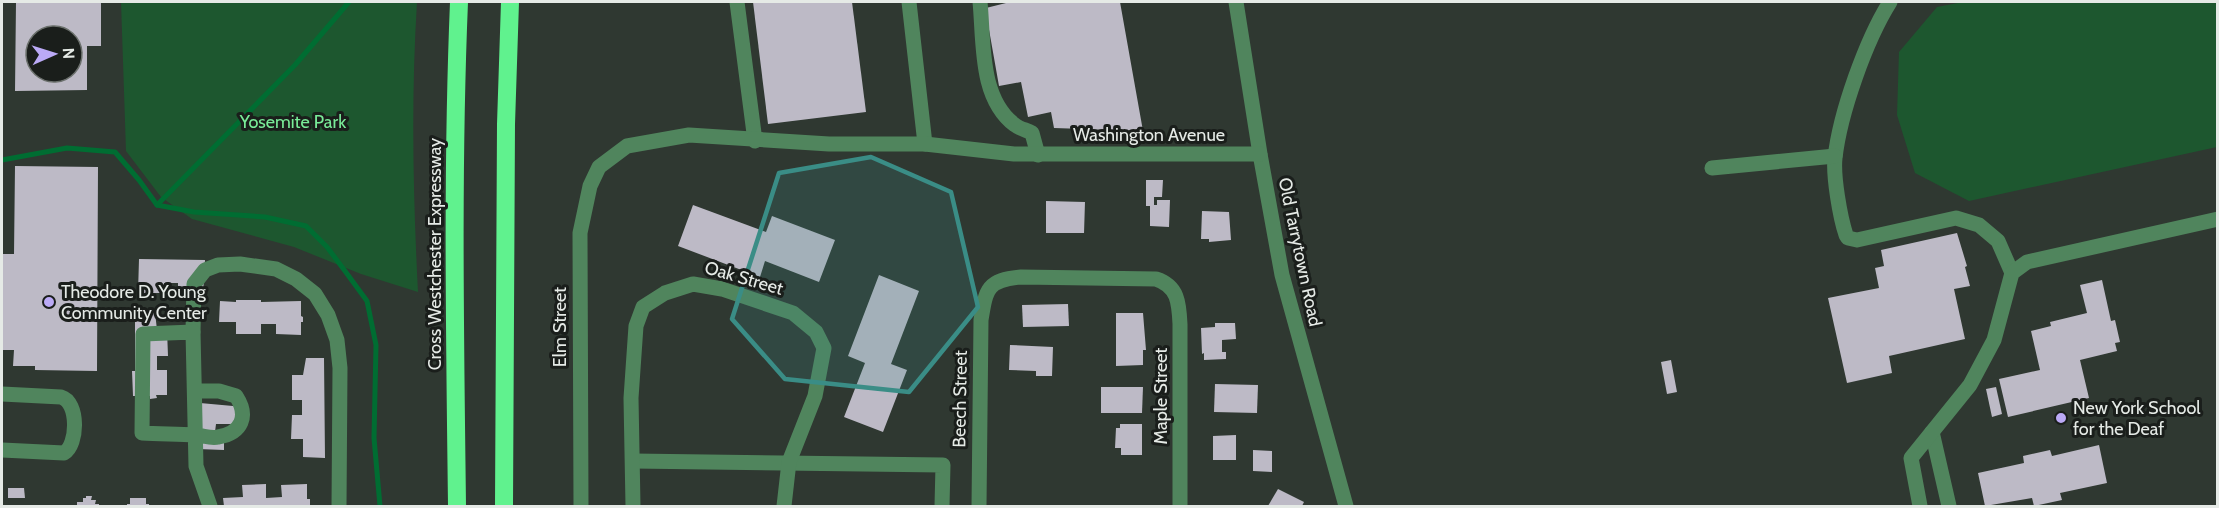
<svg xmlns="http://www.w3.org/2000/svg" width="2219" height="508" font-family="Cabin,sans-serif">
<rect width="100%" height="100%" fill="#2f3831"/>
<g fill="#1d572f">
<path d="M121 2H417C411 98 413 195 418 292L361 274 294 247 192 219 161 197 126 151Z"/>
<polygon points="1963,2 2217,2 2217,147 1969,201 1915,173 1897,115 1899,52 1937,7"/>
</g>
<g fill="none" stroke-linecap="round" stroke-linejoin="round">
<g stroke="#006d32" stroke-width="5">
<polyline points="2,160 67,148 115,152 139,180 157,205 194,212 265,217 306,226 327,247 345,271 367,301 376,345 374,438 380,506"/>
<polyline points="157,205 295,65 349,2"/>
</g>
</g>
<g fill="#bdbac6" fill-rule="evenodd">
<path d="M16 2H101V46H87V90L15 91ZM36 36H72V72H36Z"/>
<polygon points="753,2 852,2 866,112 768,124"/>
<polygon points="1010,2 1120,2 1143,131 1054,128 1051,112 1028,117 1021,82 999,86 988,24 982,9"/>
<polygon points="15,166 98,167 97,371 35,370 35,366 13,366 14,350 2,350 2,254 14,254"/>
<polygon points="1146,180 1163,180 1162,197 1154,197 1154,205 1157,205 1157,200 1170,200 1169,227 1150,226 1150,206 1146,206"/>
<polygon points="1046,201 1085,202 1084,233 1046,233"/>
<polygon points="693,205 766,232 772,216 835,240 819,282 765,261 760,277 678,246"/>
<polygon points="1202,211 1229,212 1231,240 1209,242 1209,239 1201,239"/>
<polygon points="1957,233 1967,266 1965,267 1970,286 1954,289 1965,339 1889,356 1892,373 1847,383 1828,298 1879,288 1875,268 1884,266 1881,250"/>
<polygon points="139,259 205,260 203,294 178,293 178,283 164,283 164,293 138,293"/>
<polygon points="879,275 919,291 891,364 907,370 883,432 844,417 865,363 848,356"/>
<polygon points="2102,280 2111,321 2115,320 2120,342 2115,343 2117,351 2080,360 2089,398 2008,417 1999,379 2040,370 2031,331 2051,326 2050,322 2087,313 2080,285"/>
<polygon points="236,300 261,300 261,302 301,301 301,316 303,317 303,322 301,322 301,335 276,334 276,324 261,324 261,334 236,334 236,322 219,322 220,301 236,302"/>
<polygon points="1068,304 1069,326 1023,327 1022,305"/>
<polygon points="135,312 155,312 157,330 167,330 168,356 157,356 157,370 167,370 167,395 156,395 157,398 150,399 150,396 133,396 132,371 135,371"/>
<polygon points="1116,313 1143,313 1146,350 1143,350 1143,365 1116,366"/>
<polygon points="1215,323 1235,323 1236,339 1222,340 1222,352 1226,352 1226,359 1204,360 1204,353 1202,354 1201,328 1215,327"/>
<polygon points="1010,345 1053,347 1052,376 1036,376 1036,371 1009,370"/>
<polygon points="306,358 324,358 325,458 303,457 303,439 291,439 292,415 302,415 302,400 292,400 292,375 303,375"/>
<polygon points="1671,360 1677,392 1667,394 1661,362"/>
<polygon points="1215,384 1258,385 1257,413 1214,412"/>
<polygon points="1101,387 1143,387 1142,413 1101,413"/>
<polygon points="1996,387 2002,414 1992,417 1986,389"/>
<polygon points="200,403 233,406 239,403 234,424 216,424 215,432 224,432 224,450 198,449"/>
<polygon points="1120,424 1142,424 1142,455 1121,455 1121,448 1115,448 1116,428 1120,428"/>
<polygon points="1236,435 1236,460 1213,460 1213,436"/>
<polygon points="2099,445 2107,483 2060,493 2062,500 2034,506 2032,498 1985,506 1978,473 2024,463 2023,456 2050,450 2052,456"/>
<polygon points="1253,450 1272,451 1272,472 1253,471"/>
<polygon points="266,484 266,498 282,497 281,485 307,484 307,499 310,499 310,506 224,506 223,498 243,497 242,485"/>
<polygon points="8,488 24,488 25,498 8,498"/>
<polygon points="1278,489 1304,502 1302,506 1268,506"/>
<polygon points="86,496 92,496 91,500 96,500 95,504 99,504 99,506 77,506 77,502 83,502 83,498 86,498"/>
<polygon points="130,498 146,498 146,504 149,504 149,506 127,506 127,504 130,504"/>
</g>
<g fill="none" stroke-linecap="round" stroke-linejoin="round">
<g stroke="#50855d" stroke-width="15">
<polyline points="737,2 755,141"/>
<polyline points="909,2 925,144"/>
<path d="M980 2C984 42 979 98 1015 125 1020 129 1027 130 1032 133L1038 155"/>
<polyline points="1236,2 1260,154 1282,275 1346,506"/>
<path d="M1890 2C1866 40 1840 113 1835 158 1833 176 1840 217 1846 235L1848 238 1857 240 1956 218 1979 225 1998 241 2012 273"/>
<polyline points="1712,168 1835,156"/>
<polyline points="193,332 194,284 205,270 218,265 240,264 276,269 296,279 315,294 328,315 337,340 340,368 339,506"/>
<path d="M195 391H219L236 396C249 416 242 433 218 437 211 439 202 435 195 435 177 434 159 434 142 433L143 334 193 332 196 466 210 506"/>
<path d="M2 394 61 397C79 402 78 445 64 453L2 450"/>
<polyline points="1932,432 1949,506"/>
<polyline points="633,461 943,465 942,506"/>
<polyline points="581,506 580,233 590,186 599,167 627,146 689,135 829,144 925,144 1014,154 1260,154"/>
<polyline points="633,506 631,398 636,326 643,307 665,293 693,284 722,289 793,313 816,332 824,348 815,396 789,462 784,506"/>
<path d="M979 506 981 320C986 289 987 280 1021 277L1156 279C1178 286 1179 303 1180 324V506"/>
<polyline points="1920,506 1911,458 1970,385 1994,340 2012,273 2027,262 2218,219"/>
</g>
<g stroke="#60f28e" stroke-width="18">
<path d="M457 506C455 338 452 170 459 2"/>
<polyline points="504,506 506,124 510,2"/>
</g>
</g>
<path fill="#3a8d86" fill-opacity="0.2" stroke="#3a8d86" stroke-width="4.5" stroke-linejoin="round" d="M871 157 951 192 978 307 909 392 785 379 732 319 779 173Z"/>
<g fill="#bbaaf6" stroke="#1a1e1b" stroke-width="2">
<circle cx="49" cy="302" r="6"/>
<circle cx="2061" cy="418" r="6"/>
</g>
<g text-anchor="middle" stroke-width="6" stroke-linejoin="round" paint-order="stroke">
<g font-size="18" fill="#79eb98" stroke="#1a1e1b">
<text x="293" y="128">Yosemite Park</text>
</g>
<g font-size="18" fill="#e5eae6" stroke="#1a1e1b">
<text x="1149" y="141">Washington Avenue</text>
<text transform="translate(1300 252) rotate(78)" y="6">Old Tarrytown Road</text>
<text transform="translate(435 254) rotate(-90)" y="6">Cross Westchester Expressway</text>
<text transform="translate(744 278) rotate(16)" y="6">Oak Street</text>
<text transform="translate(560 327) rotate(-90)" y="6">Elm Street</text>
<text transform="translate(1161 396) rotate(-90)" y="6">Maple Street</text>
<text transform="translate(960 399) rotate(-89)" y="6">Beech Street</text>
</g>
<g font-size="18" fill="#e5eae6" stroke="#1a1e1b" text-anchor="start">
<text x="61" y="298">Theodore D. Young<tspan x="61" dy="21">Community Center</tspan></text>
<text x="2073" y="414">New York School<tspan x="2073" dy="21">for the Deaf</tspan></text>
</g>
</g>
<rect width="2219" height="508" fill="none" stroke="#e5eae6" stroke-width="6"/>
<g transform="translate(54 54) rotate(87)"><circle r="28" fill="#1a1e1b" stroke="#6b706c" stroke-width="1.5"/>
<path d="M0-4.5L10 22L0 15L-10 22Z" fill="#bbaaf6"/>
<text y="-9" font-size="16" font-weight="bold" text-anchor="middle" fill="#e5eae6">N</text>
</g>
</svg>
